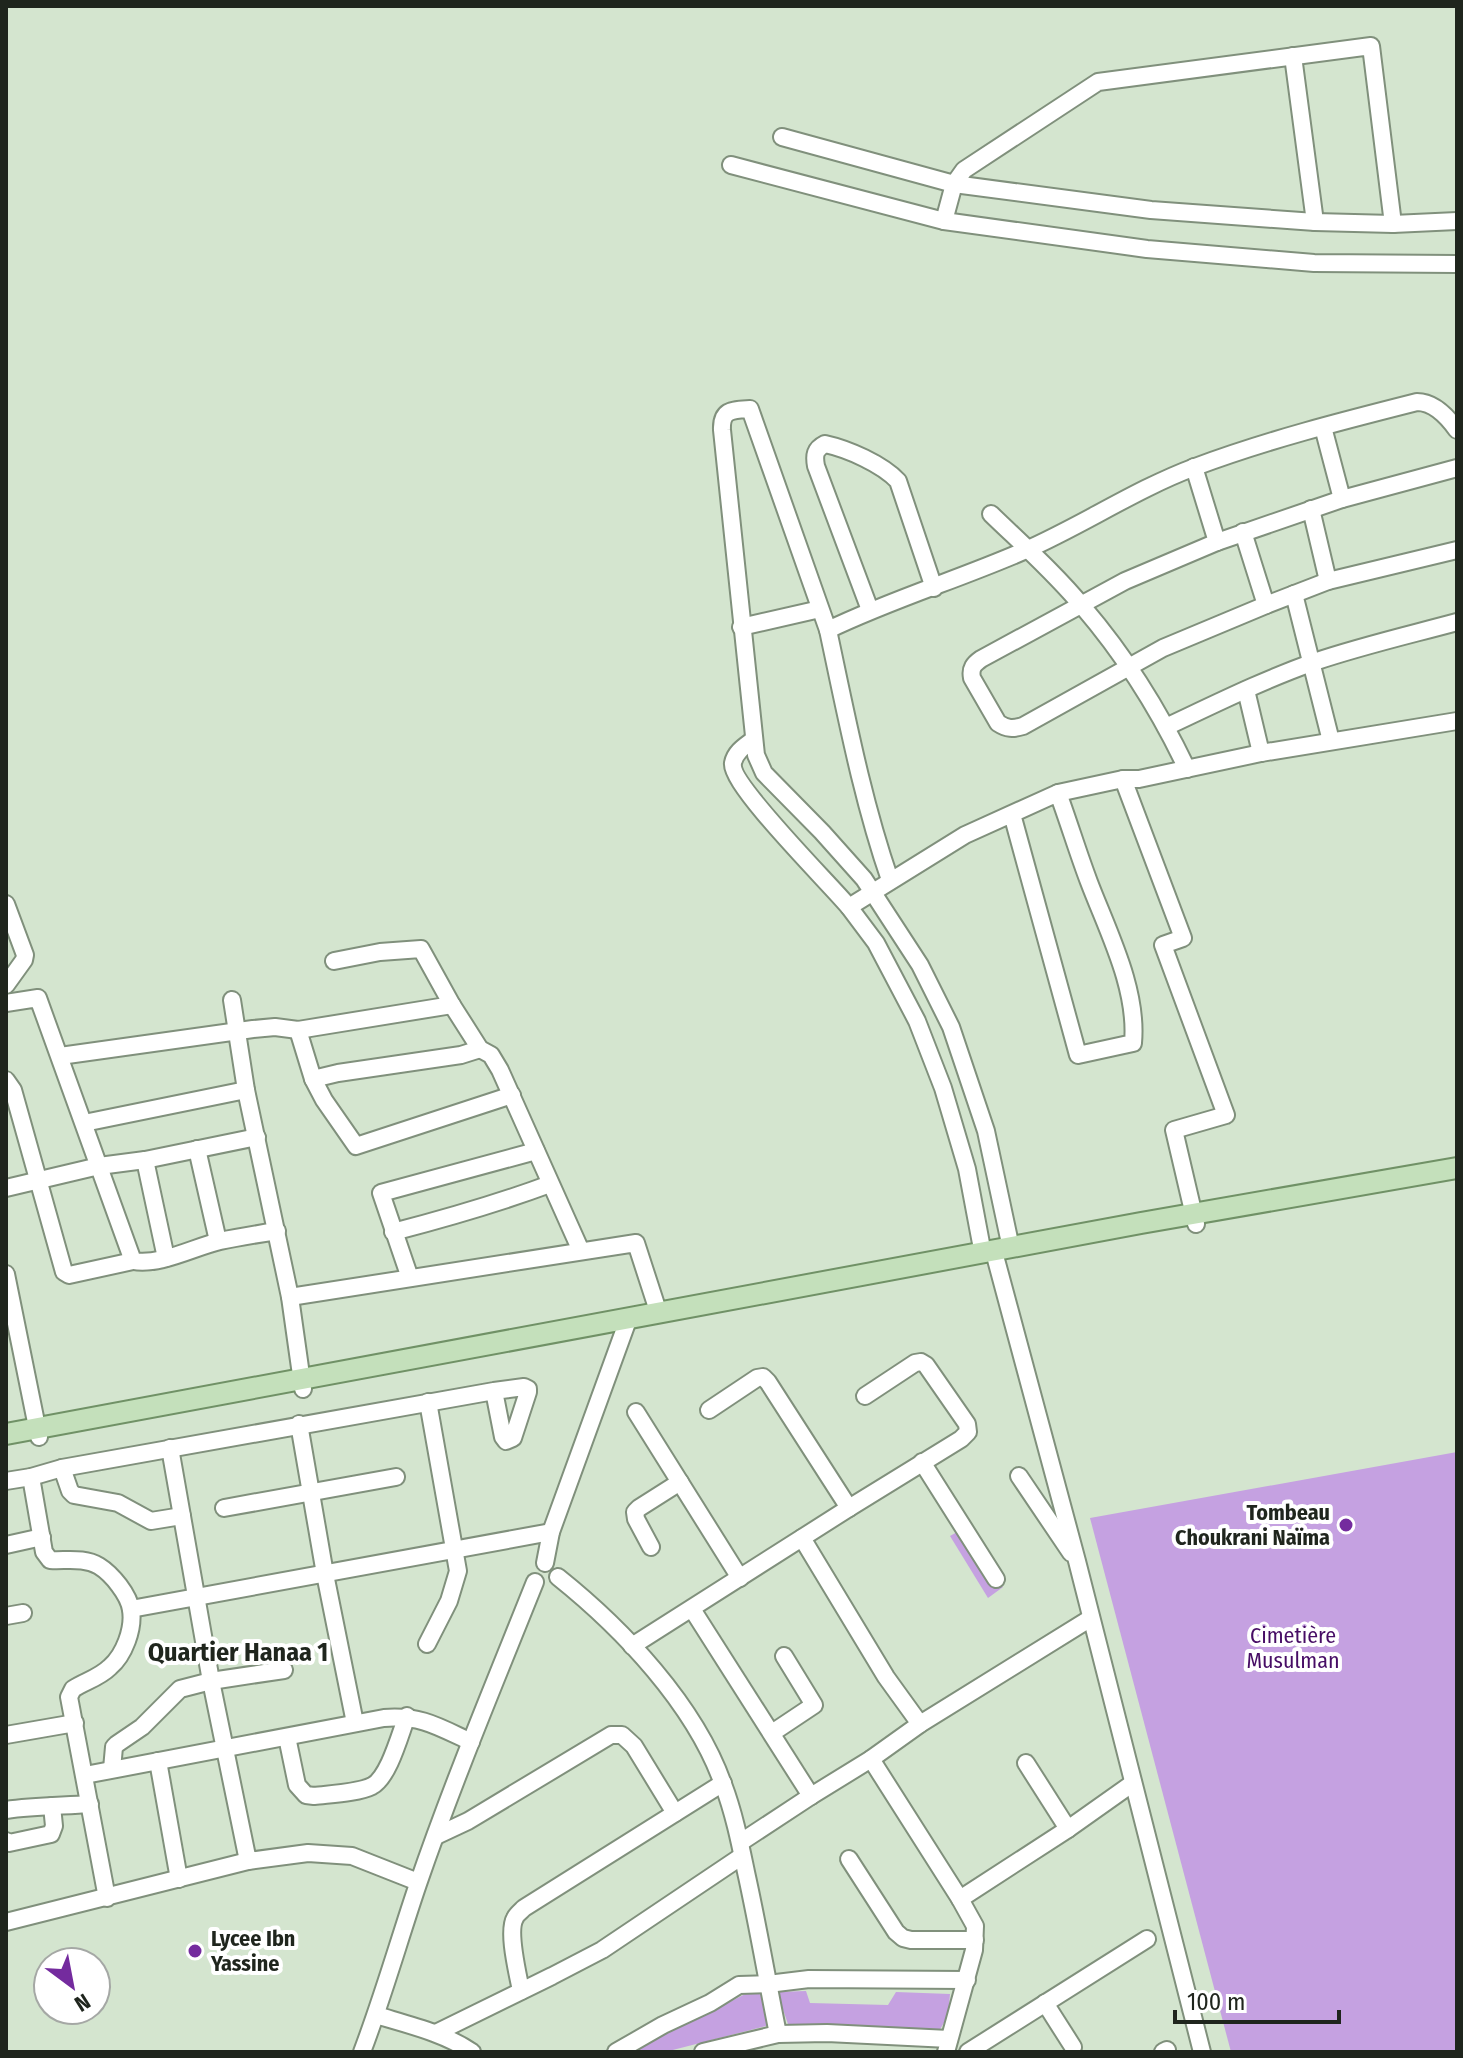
<svg xmlns="http://www.w3.org/2000/svg" width="1463" height="2058" font-family="'Fira Sans Condensed',sans-serif">
<rect width="100%" height="100%" fill="#d4e5cf"/>
<g fill="#c5a1e1">
<polygon points="1457,1452 1457,2052 1231,2052 1090,1518"/>
<polygon points="966,1527 1003,1587 988,1598 950,1536"/>
<polygon points="806,1991 810,2003 888,2005 896,1992 950,1994 948,2016 939,2031 789,2027 777,1992"/>
<polygon points="749,1992 764,1995 770,2025 665,2052 629,2052 697,2019"/>
</g>
<g fill="none" stroke-linecap="round" stroke-linejoin="round">
<g stroke="#80907c" stroke-width="20">
<g id="minor">
<polyline points="1293,56 1315,222"/>
<polyline points="782,137 954,184 1151,210 1315,222 1393,224 1457,221"/>
<polyline points="731,165 944,221 1147,249 1314,263 1457,264"/>
<polyline points="944,221 954,184 964,170 1098,82 1371,46 1393,224"/>
<polyline points="1323,427 1342,499"/>
<polyline points="1194,467 1217,542"/>
<path d="M1457 468 1342 499 1217 542 1125 581 981 659C974 664 970 668 972 678L998 723C1007 729 1013 729 1023 726L1163 648 1266 605 1328 581 1457 550"/>
<polyline points="1311,509 1328,581"/>
<path d="M991 514C1022 544 1055 573 1083 607 1125 656 1159 710 1187 769"/>
<polyline points="1243,532 1266,605"/>
<polyline points="1294,594 1331,741"/>
<path d="M870 610 816 466C814 455 815 449 825 444 848 449 882 464 898 481L934 588"/>
<polyline points="741,627 820,609"/>
<path d="M828 630C846 714 862 799 890 880"/>
<polyline points="1246,690 1261,753"/>
<path d="M1166 727C1215 704 1263 680 1314 662 1361 646 1409 635 1457 622"/>
<path d="M753 740C745 746 735 752 733 763 729 784 831 885 849 907"/>
<polyline points="1123,779 1183,938 1163,945 1226,1115 1174,1130 1196,1224"/>
<polyline points="1058,793 1123,779 1139,779 1261,753 1457,721"/>
<polyline points="6,904 25,955 24,960 6,985"/>
<polyline points="334,961 380,952 421,949 452,1005 480,1049 491,1055 500,1070 581,1251"/>
<polyline points="232,1000 246,1090 290,1297 303,1389"/>
<path d="M6 1003 38 998 133 1261C160 1266 194 1247 220 1241 239 1237 258 1234 277 1231"/>
<polyline points="298,1030 313,1079 324,1100 356,1146 512,1095"/>
<polyline points="60,1056 253,1029 275,1027 298,1030 452,1005"/>
<polyline points="313,1079 338,1073 461,1055 480,1049"/>
<polyline points="6,1080 13,1090 64,1272 69,1275 133,1261"/>
<polyline points="84,1123 246,1090"/>
<polyline points="197,1149 218,1241"/>
<polyline points="145,1160 166,1258"/>
<polyline points="6,1188 99,1166 145,1160 257,1137"/>
<path d="M393 1232C447 1218 499 1203 550 1184"/>
<path d="M1011 1248 986 1131 951 1027 920 965 864 879 822 832 764 773 756 755 722 430C721 409 733 410 750 409L828 630C892 599 960 579 1026 550 1083 525 1136 489 1195 467 1267 440 1342 421 1417 402 1434 402 1447 416 1457 430"/>
<polyline points="994,1252 1077,1561 1202,2052"/>
<path d="M983 1254 967 1169 943 1088 917 1021 876 943 849 907 965 835 1058 793C1069 823 1078 853 1089 882 1108 932 1138 989 1133 1043L1078 1055 1012 814"/>
<polyline points="6,1274 39,1437"/>
<polyline points="410,1278 381,1193 536,1151"/>
<polyline points="290,1297 636,1243 659,1314"/>
<polyline points="709,1410 757,1378 763,1377 768,1382 849,1508"/>
<polyline points="636,1412 740,1578"/>
<polyline points="299,1424 325,1574 355,1723"/>
<polyline points="170,1448 211,1681 248,1861"/>
<polyline points="922,1462 996,1579"/>
<polyline points="62,1468 70,1491 74,1495 118,1503 151,1521 182,1516"/>
<polyline points="1019,1476 1071,1553"/>
<path d="M31 1477 44 1552 50 1560C66 1561 84 1557 99 1566 112 1574 129 1595 131 1610 134 1629 124 1655 110 1667 99 1678 85 1681 73 1689L69 1697 107 1898"/>
<polyline points="6,1481 31,1477 62,1468 494,1391 524,1387 528,1389 528,1392 513,1438 506,1441 503,1437 494,1391"/>
<polyline points="224,1508 396,1477"/>
<polyline points="802,1538 886,1677 920,1724"/>
<polyline points="6,1545 42,1537"/>
<polyline points="651,1547 636,1519 635,1512 639,1508 680,1482"/>
<polyline points="545,1563 551,1532 628,1320"/>
<path d="M558 1577C623 1629 695 1705 723 1784 734 1813 740 1843 746 1872 758 1926 767 1980 778 2034"/>
<polyline points="131,1609 551,1532"/>
<polyline points="692,1609 811,1796"/>
<polyline points="6,1616 23,1613"/>
<polyline points="427,1644 449,1601 458,1571 428,1402"/>
<polyline points="632,1646 849,1508 961,1439 968,1432 967,1424 926,1365 921,1362 915,1363 865,1396"/>
<polyline points="772,1733 814,1705 784,1656"/>
<polyline points="6,1735 75,1723"/>
<path d="M287 1737 297 1785 306 1795 314 1796C330 1794 358 1793 372 1786 389 1777 400 1734 407 1716"/>
<polyline points="871,1759 960,1899 975,1926 974,1950 946,2052"/>
<polyline points="158,1761 179,1879"/>
<polyline points="1026,1763 1068,1829"/>
<polyline points="112,1769 114,1747 117,1744 142,1727 180,1689 211,1681 284,1670"/>
<path d="M85 1775 384 1718C421 1715 439 1727 471 1742"/>
<path d="M6 1810C34 1806 62 1806 90 1804"/>
<polyline points="436,1836 468,1821 611,1735 622,1735 634,1746 675,1813"/>
<polyline points="6,1841 9,1843 51,1834 54,1826 52,1806"/>
<polyline points="741,1842 811,1796 871,1759 920,1724 1091,1618"/>
<polyline points="849,1859 896,1932 903,1938 911,1940 975,1940"/>
<polyline points="960,1899 1068,1829 1133,1783"/>
<polyline points="6,1922 248,1861 308,1853 352,1856 418,1882"/>
<path d="M521 1991C518 1974 507 1932 515 1918 516 1915 521 1911 524 1908L723 1783"/>
<polyline points="1045,2003 1073,2047"/>
<path d="M376 2015C409 2025 444 2033 472 2052"/>
<polyline points="436,2033 552,1976 602,1950 742,1856"/>
<path d="M362 2052C383 1997 399 1940 418 1884 453 1782 495 1682 535 1582"/>
<polyline points="616,2052 663,2025 710,2003 739,1985 768,1984 809,1979 967,1980"/>
<polyline points="703,2052 778,2034 827,2033 949,2039"/>
<polyline points="968,2052 1147,1939"/>
<polyline points="1163,2052 1167,2050"/>
</g>
</g>
<g stroke="#709166" stroke-width="24">
<polyline id="major" points="6,1434 1141,1223 1457,1168"/>
</g>
<use href="#minor" stroke="#fff" stroke-width="16"/>
<use href="#major" stroke="#c4e0bb" stroke-width="20"/>
</g>
<g fill="#742b9e" stroke="#fff" stroke-width="3">
<circle cx="1346" cy="1525" r="8"/>
<circle cx="195" cy="1951" r="8"/>
</g>
<g text-anchor="middle" stroke-width="8" stroke-linejoin="round" paint-order="stroke">
<g font-size="22" font-weight="bold" fill="#1f251d" stroke="#fff" text-anchor="end">
<text x="1330" y="1520">Tombeau<tspan x="1330" dy="25">Choukrani Naïma</tspan></text>
<text x="211" y="1946" text-anchor="start">Lycee Ibn<tspan x="211" dy="25">Yassine</tspan></text>
</g>
<g font-size="22" fill="#470d65" stroke="#fff">
<text x="1293" y="1643">Cimetière<tspan x="1293" dy="25">Musulman</tspan></text>
</g>
<g font-size="26" font-weight="bold" fill="#1f251d" stroke="#fff">
<text x="238" y="1661">Quartier Hanaa 1</text>
</g>
</g>
<rect width="1463" height="2058" fill="none" stroke="#1f251d" stroke-width="16"/>
<g transform="translate(72 1986) rotate(148)"><circle r="38" fill="#ffffff" stroke="#a5a8a5" stroke-width="2"/>
<path d="M0-6L14 30L0 20L-14 30Z" fill="#742b9e"/>
<text y="-12" font-size="22" font-weight="bold" text-anchor="middle" fill="#1f251d">N</text>
</g>
<path d="M1175 2010v12h164v-12" fill="none" stroke="#1f251d" stroke-width="4"/>
<text x="1187" y="2010" font-size="24" fill="#1f251d" stroke="#ffffff" stroke-width="6" paint-order="stroke">100 m</text>
</svg>
